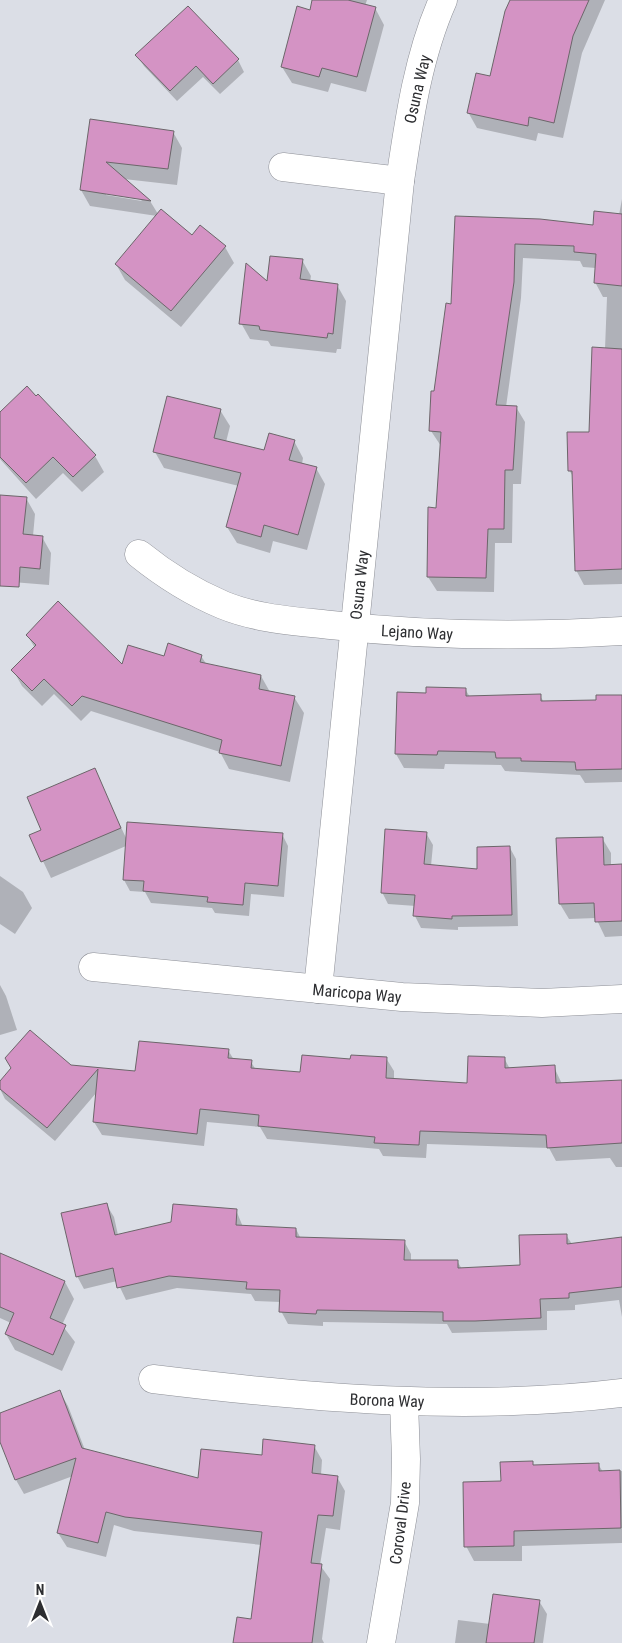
<svg xmlns="http://www.w3.org/2000/svg" width="622" height="1643" font-family="'Roboto Condensed',sans-serif">
<rect width="100%" height="100%" fill="#dbdee6"/>
<g fill="#0003" fill-rule="evenodd">
<polygon points="314,0 367,0 365,6 375,8 384,25 366,92 331,83 328,92 292,83 282,67 311,12"/>
<polygon points="511,0 605,0 582,53 563,138 538,133 536,141 477,128 468,112 491,77"/>
<polygon points="188,8 238,60 244,72 220,94 203,77 177,101 144,66 137,55"/>
<path d="M91 120 173 132 182 148 177 185 124 179 150 201 158 214 192 237 200 226 225 247 234 263 181 327 125 280 116 264 157 216 90 206 81 190ZM106 193 139 198 142 201 106 195Z"/>
<polygon points="622,199 622,584 584,585 576,570 574,478 569,470 590,434 605,349 607,297 603,297 595,282 596,268 583,267 580,261 523,258 521,298 506,407 516,407 525,422 521,484 513,484 512,543 495,543 494,592 437,591 428,577 437,509 441,446 431,431 435,392 453,306 456,217 594,227 619,215"/>
<polygon points="302,260 311,276 310,282 337,285 346,301 341,349 337,349 336,353 271,346 268,341 250,339 241,323 268,283"/>
<polygon points="220,410 230,426 226,442 265,451 294,441 303,458 302,464 316,468 325,484 307,550 273,541 270,553 237,543 227,527 239,486 164,468 155,452"/>
<polygon points="0,413 95,456 104,472 82,492 63,473 36,499 0,459"/>
<polygon points="0,496 26,498 35,514 33,536 42,537 51,553 49,585 0,581"/>
<polygon points="27,635 123,666 165,658 201,656 207,665 261,676 270,692 294,697 304,713 290,782 229,769 220,752 91,711 81,721 54,694 42,706 22,686 13,670 35,648"/>
<polygon points="465,689 470,697 540,696 544,702 597,701 622,696 622,782 585,783 580,775 505,771 501,765 445,764 444,769 404,768 396,754 398,693 428,694"/>
<polygon points="94,770 127,840 282,834 288,846 284,897 251,894 249,916 215,913 212,908 151,903 145,892 130,891 124,880 126,846 51,878 31,836 42,830"/>
<polygon points="426,833 433,845 431,866 479,870 510,848 516,859 518,926 458,927 458,930 421,928 415,916 416,906 388,904 382,892"/>
<polygon points="602,838 611,853 611,866 622,865 622,936 605,937 596,918 569,919 560,904"/>
<polygon points="0,876 23,892 32,908 15,934 0,924"/>
<polygon points="0,985 6,996 17,1030 0,1035"/>
<polygon points="228,1050 234,1060 251,1062 256,1070 302,1073 352,1060 386,1058 394,1071 394,1080 468,1084 504,1058 510,1069 554,1067 562,1084 622,1081 622,1167 616,1167 610,1158 556,1161 549,1148 427,1144 426,1158 383,1156 379,1149 267,1139 260,1127 207,1122 204,1146 102,1135 94,1122 97,1092 55,1141 5,1099 0,1089 0,1083 71,1066 137,1072"/>
<polygon points="106,1204 114,1217 118,1235 236,1210 243,1227 296,1229 301,1239 404,1241 411,1254 411,1261 457,1261 462,1269 521,1266 566,1235 572,1244 622,1238 622,1317 619,1300 575,1305 575,1310 547,1311 547,1330 452,1333 447,1324 323,1322 323,1326 288,1324 281,1311 281,1302 255,1301 251,1294 177,1288 126,1300 117,1281 84,1289 77,1276"/>
<polygon points="5,1257 65,1282 74,1299 62,1325 75,1342 62,1371 15,1350 6,1334 11,1323 0,1318 0,1267"/>
<polygon points="60,1392 68,1406 85,1450 199,1479 263,1456 314,1446 322,1460 321,1475 337,1477 345,1491 340,1530 326,1528 320,1565 330,1579 322,1639 324,1643 235,1643 252,1620 262,1545 134,1531 114,1525 106,1557 67,1547 58,1533 73,1476 24,1494 16,1480 0,1438 0,1414"/>
<polygon points="532,1462 534,1466 598,1464 603,1472 622,1471 622,1543 522,1546 522,1561 474,1561 466,1546 502,1482"/>
<polygon points="539,1601 547,1614 543,1643 455,1643 458,1620 490,1624"/>
</g>
<g fill="#d493c4" stroke="#6c666a">
<polygon points="312,0 348,0 376,7 357,77 322,68 319,77 281,67 297,6 310,10"/>
<polygon points="510,0 589,0 573,36 554,123 529,117 528,126 467,113 476,73 490,76 505,11"/>
<polygon points="188,6 239,59 213,84 196,66 170,91 135,55"/>
<polygon points="90,119 174,131 168,169 106,162 151,201 80,190"/>
<polygon points="161,209 192,235 200,225 226,246 171,311 115,264"/>
<polygon points="594,211 622,214 622,286 594,283 596,254 574,252 574,246 515,244 514,282 496,405 517,406 513,470 505,470 504,529 488,529 486,578 427,577 428,507 436,508 441,432 429,431 431,391 434,391 446,303 451,304 455,216 540,219 593,225"/>
<polygon points="270,256 303,259 300,279 338,284 333,334 328,333 327,338 260,330 259,326 239,324 246,263 267,281"/>
<polygon points="592,347 622,349 622,569 575,571 572,471 568,471 567,432 589,432"/>
<polygon points="27,386 36,396 38,394 96,455 73,477 53,457 26,483 0,457 0,412"/>
<polygon points="167,396 221,409 214,438 264,450 269,433 295,440 289,460 317,467 298,535 264,525 261,537 226,527 241,473 153,452"/>
<polygon points="0,495 27,497 23,534 43,536 40,569 20,567 19,587 0,586"/>
<polygon points="58,601 122,664 128,645 164,656 168,643 202,655 200,662 261,675 259,689 295,696 281,766 219,753 222,740 82,696 72,706 44,679 32,691 11,670 36,645 26,635"/>
<polygon points="426,687 466,688 466,696 541,694 541,701 596,700 596,695 622,695 622,769 576,770 575,762 521,761 521,758 496,758 495,752 438,751 437,755 395,754 397,692 426,693"/>
<polygon points="95,768 121,828 41,862 29,835 41,830 27,797"/>
<polygon points="127,822 283,833 278,886 245,883 243,905 207,902 208,897 143,891 144,881 123,880"/>
<polygon points="385,829 427,832 424,864 477,869 477,847 510,846 512,915 452,916 452,919 413,916 415,895 381,893"/>
<polygon points="603,837 604,865 622,864 622,921 595,922 594,903 559,904 556,838"/>
<polygon points="30,1030 71,1065 135,1071 139,1041 229,1049 228,1058 252,1060 251,1068 300,1072 302,1055 350,1059 351,1055 387,1057 386,1078 467,1083 468,1056 505,1057 505,1068 555,1065 556,1083 622,1080 622,1143 547,1148 546,1135 420,1131 419,1145 374,1143 375,1137 258,1126 259,1115 200,1109 197,1134 93,1122 98,1069 47,1128 0,1089 0,1081 11,1068 5,1058"/>
<polygon points="107,1203 115,1235 171,1222 173,1204 237,1209 236,1225 296,1228 296,1237 405,1240 404,1260 458,1260 458,1268 520,1265 519,1235 567,1234 567,1244 622,1237 622,1287 569,1293 569,1298 540,1299 541,1318 475,1321 443,1321 443,1312 317,1310 316,1314 279,1312 280,1290 246,1289 247,1282 169,1276 117,1288 113,1268 76,1277 61,1213"/>
<polygon points="0,1253 65,1281 50,1318 66,1325 53,1355 5,1334 14,1313 0,1307"/>
<polygon points="60,1390 82,1448 198,1478 201,1449 262,1455 263,1439 315,1445 312,1473 338,1476 333,1516 318,1515 311,1563 322,1564 312,1643 233,1643 237,1617 251,1619 262,1532 125,1517 106,1512 98,1543 57,1533 76,1458 15,1480 0,1442 0,1413"/>
<polygon points="533,1461 533,1465 599,1463 599,1471 620,1470 621,1528 514,1531 514,1546 464,1547 463,1482 501,1481 500,1462"/>
<polygon points="493,1594 540,1600 534,1643 486,1643"/>
</g>
<g fill="none" stroke-linecap="round" stroke-linejoin="round">
<g stroke="#8d8f96" stroke-width="29">
<g id="minor">
<polyline points="283,167 400,181"/>
<path d="M139 554C165 575 192 592 223 605 257 619 295 621 331 625 428 636 525 637 622 631"/>
<polyline points="93,967 402,997 542,1003 622,999"/>
<path d="M318 989 400 181C409 120 418 56 443 0"/>
<path d="M153 1379C308 1398 466 1412 622 1393"/>
<polyline points="381,1643 405,1503 406,1459 404,1402"/>
</g>
</g>
<use href="#minor" stroke="#fff" stroke-width="28"/>
</g>
<g text-anchor="middle" stroke-width="4" stroke-linejoin="round" paint-order="stroke">
<g font-size="16" fill="#2d2e31" stroke="#fff">
<text transform="translate(417 89) rotate(-77)" y="6">Osuna Way</text>
<text transform="translate(359 585) rotate(-84)" y="6">Osuna Way</text>
<text transform="translate(417 632) rotate(3)" y="6">Lejano Way</text>
<text transform="translate(357 993) rotate(5)" y="6">Maricopa Way</text>
<text transform="translate(387 1400) rotate(2)" y="6">Borona Way</text>
<text transform="translate(400 1523) rotate(-83)" y="6">Coroval Drive</text>
</g>
</g>
<g transform="translate(40 1603)" stroke="#ffffff" stroke-width="4" paint-order="stroke">
<path d="M0-4L9 19L0 12L-9 19Z" fill="#2d2e31"/>
<text y="-8" font-size="14" font-weight="bold" text-anchor="middle" fill="#2d2e31">N</text>
</g>
</svg>
